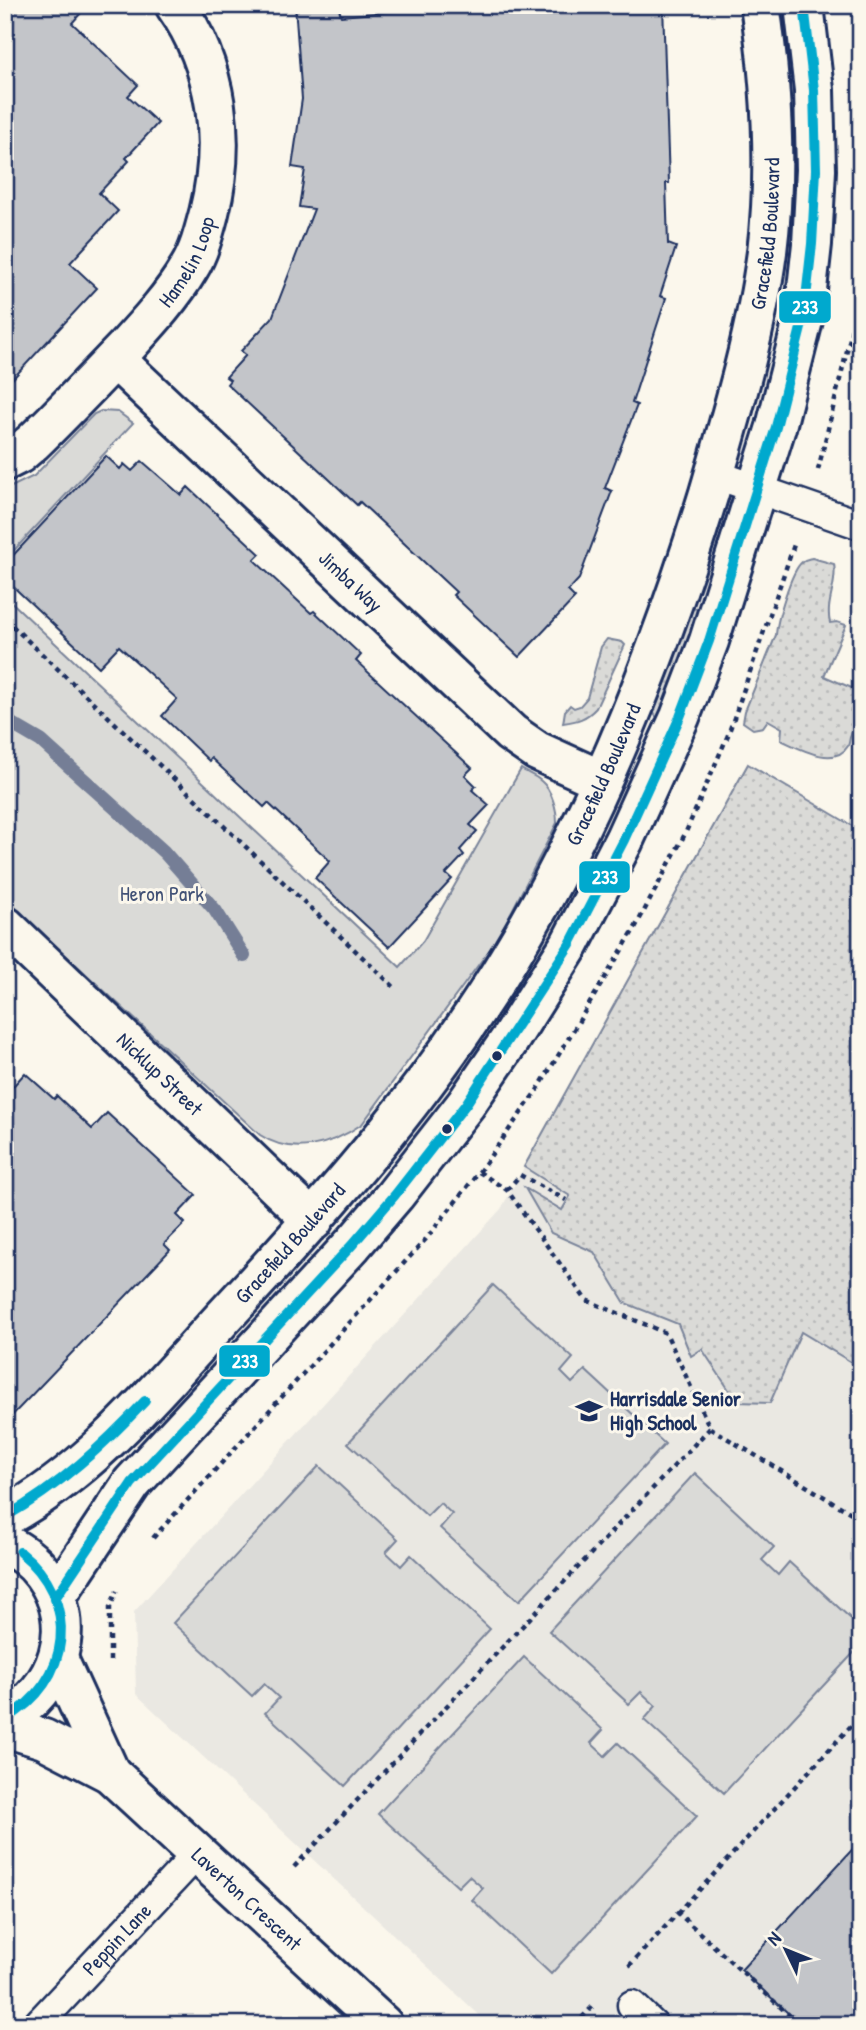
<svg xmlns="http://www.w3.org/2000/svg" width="866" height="2030" font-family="'Patrick Hand',sans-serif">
<defs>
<pattern id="grass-dots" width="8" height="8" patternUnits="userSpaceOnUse" patternTransform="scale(1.75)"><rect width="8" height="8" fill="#dadad7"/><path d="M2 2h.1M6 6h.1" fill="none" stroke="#babbbb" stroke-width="1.8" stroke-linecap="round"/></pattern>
</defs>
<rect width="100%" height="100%" fill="#fbf7ec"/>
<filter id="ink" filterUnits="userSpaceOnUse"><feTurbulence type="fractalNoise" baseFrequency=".0143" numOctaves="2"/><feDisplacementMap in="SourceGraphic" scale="14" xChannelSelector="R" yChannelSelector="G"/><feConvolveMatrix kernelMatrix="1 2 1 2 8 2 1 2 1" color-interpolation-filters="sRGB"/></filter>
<g filter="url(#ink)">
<polygon fill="#eae8e2" points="748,764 861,831 861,2025 490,2025 136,1694 134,1612 501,1209"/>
<g fill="url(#grass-dots)" stroke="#7a849a" stroke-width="2">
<polygon points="777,5 789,5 794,32 796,133 792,134 789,131"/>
<path d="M812 558 834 564C838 584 825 602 830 623L837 622 846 625 824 676 861 692C861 711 858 718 851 735 849 738 850 742 848 746 834 769 797 747 781 740L782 728 768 720 763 727 753 729 743 722 745 711 776 635C777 620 791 571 802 562 805 559 808 559 812 558Z"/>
<polygon points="698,608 702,611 667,706 658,720 652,710 687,610"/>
<path d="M607 639 622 642 625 645 596 708C586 719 577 721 563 723L565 711 570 705 574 708 580 706 587 698 601 647Z"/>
<polygon points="748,764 861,831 861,1368 801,1332 770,1403 737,1402 702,1349 691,1356 678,1324 625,1303 594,1252 551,1233 525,1188 562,1210 570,1196 524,1167"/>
<polygon points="600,839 604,843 539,962 459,1085 449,1077 593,841"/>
</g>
<g fill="#dadad7" stroke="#7a849a" stroke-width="2">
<polygon points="101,411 118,412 133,423 5,560 5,490 34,476 94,414"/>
<path d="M5 596 400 967 423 941 521 769C527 773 536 776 541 781 552 790 557 810 557 823L498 938 362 1124C332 1145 293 1157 260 1135L5 899Z"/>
<polygon points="493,1285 573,1358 561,1372 572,1383 585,1370 665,1444 519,1601 440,1528 452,1514 440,1503 427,1516 348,1443"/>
<polygon points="319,1466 398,1539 386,1552 401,1566 411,1555 490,1629 345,1786 265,1713 279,1698 264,1684 252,1696 173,1623"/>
<polygon points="695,1473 774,1547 762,1560 778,1575 789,1562 861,1628 861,1645 724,1793 644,1720 656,1706 641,1692 629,1704 549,1631"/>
<polygon points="524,1657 603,1730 591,1743 605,1756 618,1743 697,1816 551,1974 472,1900 483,1888 469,1876 458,1887 378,1814"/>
</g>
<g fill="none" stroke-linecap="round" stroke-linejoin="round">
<polyline stroke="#747e96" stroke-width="14" points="5,720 41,741 164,852 215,910 244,956"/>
</g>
<g fill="#c3c5c9" stroke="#1b2f5e" stroke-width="2">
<polygon points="5,5 88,5 72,23 138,85 128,96 158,123 126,158 129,161 99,193 118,211 70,263 97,288 5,387"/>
<polygon points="295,5 338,5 341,16 467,5 663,5 669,183 666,183 668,244 676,247 660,296 666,298 632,403 637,405 605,488 612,491 579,579 568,591 575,598 519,657 453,595 456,592 360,502 357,505 227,384 230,380 226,377 246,355 241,351 272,318 314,209 299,207 305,169 292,167 302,99"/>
<polygon points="106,456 120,469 124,464 132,471 142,461 181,495 188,487 260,554 254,560 311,613 314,611 361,655 356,661 472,768 465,775 476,786 472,790 489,805 470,825 477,831 460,850 464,855 446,874 452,879 389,947 315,878 330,861 268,803 264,807 211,758 209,761 162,716 177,699 119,646 99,667 5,579 5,564"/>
<polygon points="25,1073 54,1099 57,1096 92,1129 107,1113 196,1195 177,1215 185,1223 164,1244 170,1250 5,1423 5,1095"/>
<polygon points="861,1840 861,2025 801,2025 741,1970"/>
</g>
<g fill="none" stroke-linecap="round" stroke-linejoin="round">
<g stroke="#1b2f5e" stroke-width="33">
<g id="lane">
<polyline points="714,474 861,525"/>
<polyline points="632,2005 653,2025"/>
<path id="s1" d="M37 2025 198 1853"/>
</g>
</g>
<g stroke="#1b2f5e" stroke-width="44">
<g id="street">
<path id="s2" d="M115 359 511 733 537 751 601 780"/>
<path id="s3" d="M5 461 19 454 33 442C65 411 95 379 126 347 148 323 172 297 189 268 199 252 204 232 209 213 227 142 218 66 175 5"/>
<path id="s4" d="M5 926 313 1221"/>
<polyline points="58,1659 110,1773"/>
<path id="s5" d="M5 1727 44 1739 110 1773 383 2025"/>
</g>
</g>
<g stroke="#1b2f5e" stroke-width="44">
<g id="secondary">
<path id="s6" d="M5 1517C96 1468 163 1382 232 1308 334 1198 434 1085 511 955 598 811 660 653 709 493 732 414 756 334 767 252 777 171 772 86 760 5"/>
<path d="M5 1543C20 1552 33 1560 43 1574 81 1625 58 1691 5 1719"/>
<polyline points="56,1597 132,1483 353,1244 395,1195 466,1104 509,1041 570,944 624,840 680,717 709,641 776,427 804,316 812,244 816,170 814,90 804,5"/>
</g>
</g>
<g stroke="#1b2f5e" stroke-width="4.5" stroke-dasharray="5 5" stroke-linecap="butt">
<polyline points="856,5 861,45"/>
<polyline points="818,470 851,334 861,273"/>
<polyline points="5,619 394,987"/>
<polyline points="479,1172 507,1190 586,1300 666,1333 710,1428 861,1519"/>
<polyline points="507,1190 520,1175 566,1200"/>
<polyline points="153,1538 426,1239 479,1172 538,1089 635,928 685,834 728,735 795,542"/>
<polyline points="110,1661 110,1607 117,1591"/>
<polyline points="294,1867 710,1428"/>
<polyline points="678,1913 861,1715"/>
<polyline points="629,1966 678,1913 800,2025"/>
<polyline points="575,2025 593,2006"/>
</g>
<use href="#lane" stroke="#fbf7ec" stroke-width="28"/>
<use href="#street" stroke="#fbf7ec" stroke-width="38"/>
<use href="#secondary" stroke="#fbf7ec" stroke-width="38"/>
<g stroke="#fbf7ec" stroke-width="16">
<g id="bus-1">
<path d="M5 1517C59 1486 103 1446 145 1401"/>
<polyline points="56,1597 132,1483 353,1244 395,1195 466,1104 570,944 624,840 680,717 709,641 776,427 804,316 812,244 816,170 814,90 804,5"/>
<path d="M5 1719C72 1682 81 1600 20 1552"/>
</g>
</g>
<use href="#bus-1" stroke="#00a9ce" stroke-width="10"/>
</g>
</g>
<defs>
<g id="school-bare" transform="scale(2.1)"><path d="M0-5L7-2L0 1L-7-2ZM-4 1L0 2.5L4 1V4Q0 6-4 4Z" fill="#1b2f5e" stroke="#fbf7ec" stroke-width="2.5" paint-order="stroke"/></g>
</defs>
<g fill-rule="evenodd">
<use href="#school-bare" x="589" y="1411"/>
</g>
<g fill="#1b2f5e" stroke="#fbf7ec" stroke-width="2.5">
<circle cx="497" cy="1056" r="6"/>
<circle cx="447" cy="1129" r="6"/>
</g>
<g text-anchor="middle" stroke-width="6" stroke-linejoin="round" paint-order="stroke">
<g font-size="21" fill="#1b2f5e" stroke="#fbf7ec">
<text dy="7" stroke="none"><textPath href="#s6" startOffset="1531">Gracefield Boulevard</textPath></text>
<text dy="7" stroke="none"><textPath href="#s3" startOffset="273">Hamelin Loop</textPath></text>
<text dy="7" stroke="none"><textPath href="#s2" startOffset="324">Jimba Way</textPath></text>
<text dy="7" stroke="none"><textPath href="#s6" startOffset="964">Gracefield Boulevard</textPath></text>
<text dy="7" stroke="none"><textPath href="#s4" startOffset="214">Nicklup Street</textPath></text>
<text dy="7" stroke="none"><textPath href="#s6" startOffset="397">Gracefield Boulevard</textPath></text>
<text dy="7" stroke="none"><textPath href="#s5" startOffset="301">Laverton Crescent</textPath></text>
<text dy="7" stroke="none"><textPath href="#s1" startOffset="117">Peppin Lane</textPath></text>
</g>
<g font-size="21" fill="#415176" stroke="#fbf7ec">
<text x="162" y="901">Heron Park</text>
</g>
<g font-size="21" font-weight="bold" fill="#1b2f5e" stroke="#fbf7ec" text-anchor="start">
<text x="610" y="1406">Harrisdale Senior<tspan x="610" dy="24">High School</tspan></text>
</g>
</g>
<g stroke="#fbf7ec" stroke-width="2.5">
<rect x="778" y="290" width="54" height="34" rx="7" fill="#00a9ce"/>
<rect x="578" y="860" width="53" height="34" rx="7" fill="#00a9ce"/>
<rect x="218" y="1344" width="53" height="34" rx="7" fill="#00a9ce"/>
</g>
<g font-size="19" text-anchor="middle" font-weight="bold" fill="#fff">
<text x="805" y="314">233</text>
<text x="605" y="884">233</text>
<text x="245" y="1368">233</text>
</g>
<rect width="866" height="2030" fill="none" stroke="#fbf7ec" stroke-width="28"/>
<rect x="14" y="14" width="838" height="2002" fill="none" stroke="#1b2f5e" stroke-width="2.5" filter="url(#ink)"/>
<g transform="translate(786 1950) rotate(313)" stroke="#fbf7ec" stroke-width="5" paint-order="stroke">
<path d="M0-5L12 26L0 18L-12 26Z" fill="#1b2f5e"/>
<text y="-10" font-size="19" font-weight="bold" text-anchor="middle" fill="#1b2f5e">N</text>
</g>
</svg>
